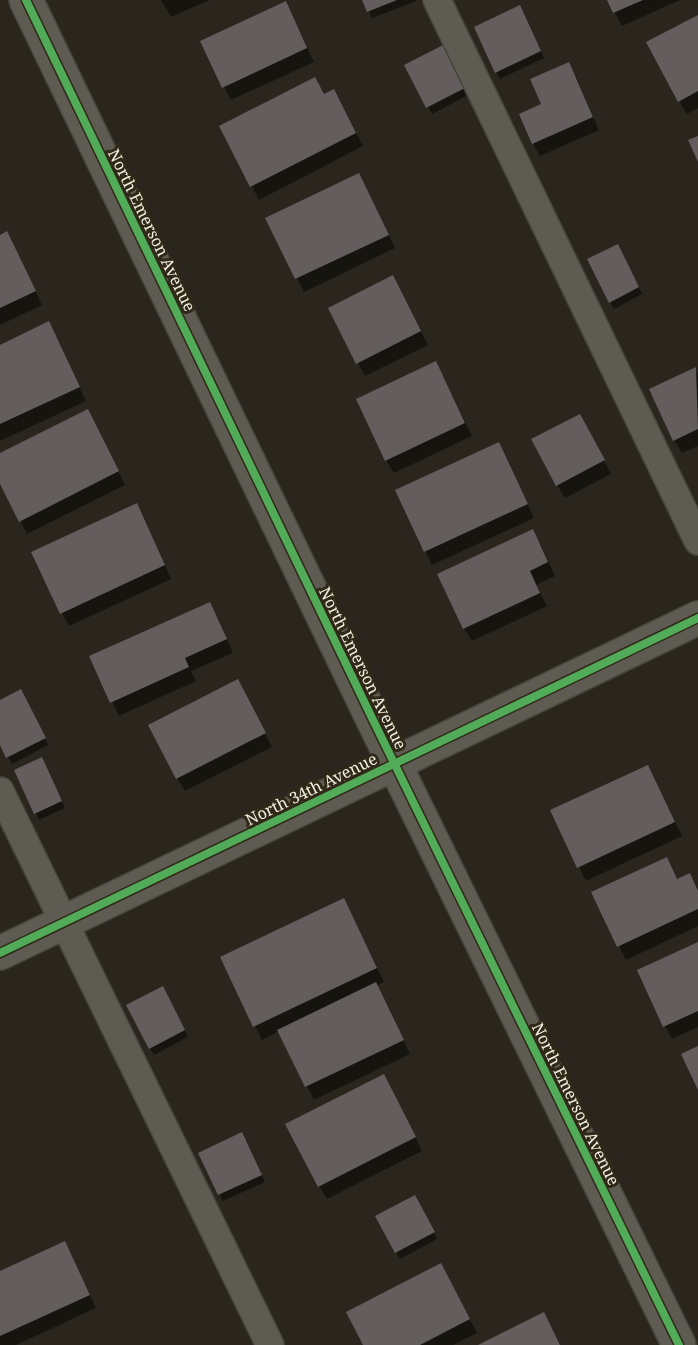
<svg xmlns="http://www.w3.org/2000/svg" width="698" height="1345" font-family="'Noto Serif',serif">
<rect width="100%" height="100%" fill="#2a261d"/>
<g fill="#0007">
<polygon points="161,0 210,0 171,17"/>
<polygon points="364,0 416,0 416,1 372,18"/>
<polygon points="608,0 680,0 622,26"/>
<polygon points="285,3 314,62 231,100 224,87"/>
<polygon points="523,14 544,58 500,79 496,72"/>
<polygon points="698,16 698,108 687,114 679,101"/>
<polygon points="444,46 470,94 432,114 406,66"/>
<polygon points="576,77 599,130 540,156 533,143"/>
<polygon points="324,96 341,104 363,146 259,200 221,127"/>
<polygon points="366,188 395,248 304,292 267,218"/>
<polygon points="0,236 14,246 42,305 0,325"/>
<polygon points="622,253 642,294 614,309 610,302"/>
<polygon points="400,290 428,345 365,376 358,363"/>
<polygon points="56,336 86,401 0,441 0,346"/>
<polygon points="696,369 698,373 698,446 682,453 674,440"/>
<polygon points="443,376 472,436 394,473 386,460"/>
<polygon points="95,424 125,485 27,534 0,481 0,455"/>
<polygon points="587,429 611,474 565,498 557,485"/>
<polygon points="506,457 534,518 432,565 397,491"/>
<polygon points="144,518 171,579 69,626 62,613"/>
<polygon points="540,544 555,576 536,585 547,606 472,641 464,628"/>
<polygon points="217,617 233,653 191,671 196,681 119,716 91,656"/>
<polygon points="245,695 272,747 185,791 177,778"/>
<polygon points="24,698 48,745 12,764 0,742 0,702"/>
<polygon points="45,766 65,808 39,820 16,770"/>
<polygon points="648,766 682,836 586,881 552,811"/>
<polygon points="678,881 698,891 698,926 626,960 593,893"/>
<polygon points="344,900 384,982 376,986 410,1054 314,1100 279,1031 262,1040 222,958"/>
<polygon points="698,944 698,1027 672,1039 665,1026"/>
<polygon points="166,994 188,1037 154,1055 150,1048"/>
<polygon points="391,1089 422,1151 327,1199 319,1186"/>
<polygon points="246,1140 265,1182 223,1201 200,1153"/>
<polygon points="415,1197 437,1239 400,1259 377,1217"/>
<polygon points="72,1256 96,1308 16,1345 0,1345 0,1273"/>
<polygon points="448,1278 477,1333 453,1345 365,1345"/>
</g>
<g fill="#635e5d">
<polygon points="362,0 397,0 367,12"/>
<polygon points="607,0 643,0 613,13"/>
<polygon points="286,1 307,48 222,88 200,41"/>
<polygon points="520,5 541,51 495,73 474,27"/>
<polygon points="698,15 698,91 678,102 646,42"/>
<polygon points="445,44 467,87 426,108 404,65"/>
<polygon points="569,62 593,117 532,144 519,114 541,104 530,79"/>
<polygon points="315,77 324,94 334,89 356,133 250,187 219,126"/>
<polygon points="698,136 698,162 688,140"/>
<polygon points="359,173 389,235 295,279 265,218"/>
<polygon points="7,231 36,291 0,308 0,235"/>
<polygon points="618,244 639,287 609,303 587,259"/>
<polygon points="393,275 421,331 356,364 328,308"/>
<polygon points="49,321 80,387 0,424 0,345"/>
<polygon points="436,361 465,423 385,461 356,399"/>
<polygon points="696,367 698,429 673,441 649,389"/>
<polygon points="88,409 119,471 19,522 0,484 0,453"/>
<polygon points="580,414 605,460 556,486 531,439"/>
<polygon points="499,442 528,504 424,552 395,490"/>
<polygon points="137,503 165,565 60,614 31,552"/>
<polygon points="533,529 548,562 530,571 540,593 463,629 437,574"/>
<polygon points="210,602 227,639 185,658 189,667 110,703 89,656"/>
<polygon points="238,679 266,733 176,779 148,725"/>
<polygon points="21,689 46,738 6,758 0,745 0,700"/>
<polygon points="42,757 62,801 34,814 14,770"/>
<polygon points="648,765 675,822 577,868 550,810"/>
<polygon points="667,857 677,879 690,873 698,891 698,909 617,947 591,892"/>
<polygon points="344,898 377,968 253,1027 220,957"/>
<polygon points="698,942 698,1011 663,1027 637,970"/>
<polygon points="376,982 404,1040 305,1087 277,1030"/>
<polygon points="163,986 185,1030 149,1049 126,1005"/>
<polygon points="698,1046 698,1090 681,1054"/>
<polygon points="384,1074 416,1137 318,1187 285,1124"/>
<polygon points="242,1132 262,1175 218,1195 198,1153"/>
<polygon points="415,1195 435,1232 395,1253 375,1216"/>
<polygon points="65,1241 90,1295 0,1336 0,1271"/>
<polygon points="441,1263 470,1319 420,1345 363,1345 346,1312"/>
<polygon points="544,1312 560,1345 478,1345"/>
</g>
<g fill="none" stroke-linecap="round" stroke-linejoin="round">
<g stroke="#47443c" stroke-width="30">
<g id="service">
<polyline points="437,0 698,541"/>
<polyline points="0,791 270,1345"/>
</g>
</g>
<g stroke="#47443c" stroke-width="36">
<g id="minor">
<polyline points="26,0 373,720 679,1345"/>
<polyline points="0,953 698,618"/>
</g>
</g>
<use href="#service" stroke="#5e5b53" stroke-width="27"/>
<use href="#minor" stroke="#5e5b53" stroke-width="33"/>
<g stroke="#302917" stroke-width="11">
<g id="cycleway">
<polyline points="26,0 373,720 679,1345"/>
<polyline points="0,953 698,618"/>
</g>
</g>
<use href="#cycleway" stroke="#51ab58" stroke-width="8"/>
</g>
<g text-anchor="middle" stroke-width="6" stroke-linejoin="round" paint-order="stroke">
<g font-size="16" fill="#f4efe4" stroke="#302917">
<text transform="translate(152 230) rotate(64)" y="6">North Emerson Avenue</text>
<text transform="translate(363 668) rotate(64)" y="6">North Emerson Avenue</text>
<text transform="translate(311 789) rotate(-26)" y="6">North 34th Avenue</text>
<text transform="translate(576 1104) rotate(64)" y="6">North Emerson Avenue</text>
</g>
</g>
</svg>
